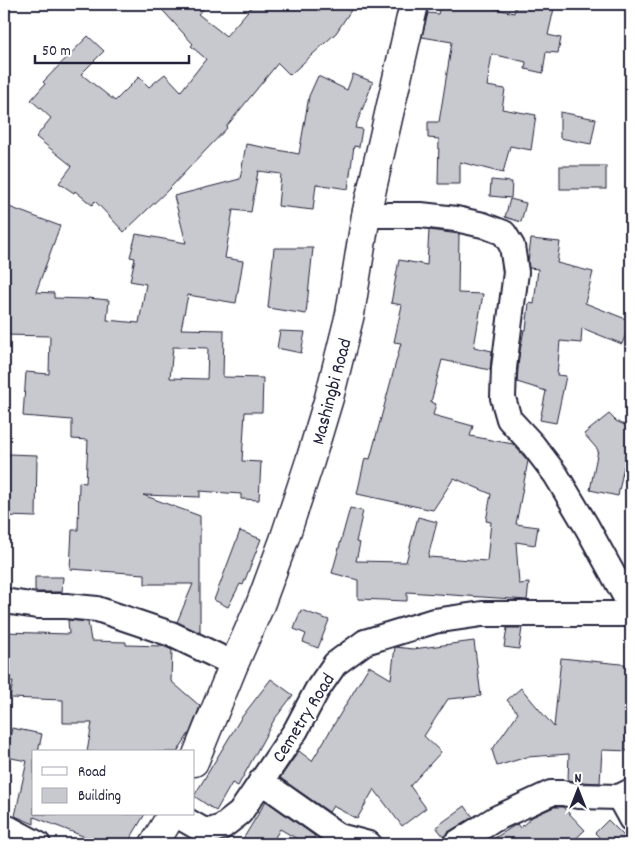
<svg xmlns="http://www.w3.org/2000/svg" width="635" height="848" font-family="Dekko,sans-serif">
<rect width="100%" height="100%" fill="#fff"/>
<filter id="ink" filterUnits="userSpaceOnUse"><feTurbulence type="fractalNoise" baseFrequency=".02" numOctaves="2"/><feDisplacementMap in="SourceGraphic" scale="10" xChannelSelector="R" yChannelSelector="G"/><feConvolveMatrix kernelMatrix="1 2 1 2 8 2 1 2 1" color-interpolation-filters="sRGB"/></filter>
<g filter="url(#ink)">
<g fill="#c8c8cf" stroke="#22223b" fill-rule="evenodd">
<polygon points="157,4 209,4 198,14 226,36 254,4 355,4 336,33 290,75 278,63 226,127 227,128 170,188 124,232 95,201 92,205 75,191 74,193 59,183 72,166 36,137 51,118 31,100 45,84 43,82 88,36 104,51 81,74 115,101 139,77 149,87 165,74 181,91 206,59 191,46 193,44"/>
<polygon points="441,4 475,4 514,13 516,4 555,4 548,35 561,38 558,53 546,52 543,73 525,69 526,62 492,54 487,86 505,89 502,109 536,115 531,150 510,146 503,173 460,162 460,184 438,184 439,139 428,138 428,122 439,122 452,42 422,37 428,13 438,14"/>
<path d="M353 74 373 82 355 128 362 129 359 147 354 146 348 189 316 184 313 210 278 206 281 174 258 171 251 212 233 210 225 258 243 261 236 303 188 295 181 329 224 330 223 377 263 378 262 412H245L242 461 261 462 259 500 241 499V494L200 491V497L143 495 200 516V633L177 622 193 584H145V574L70 569 72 530H78L79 482 86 483 88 440 72 439V420L23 416 26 372 49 374 50 336 4 335V205L60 226 36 292 54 293V298L88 299V298L109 300 107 320 139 323 146 284 130 281 135 258 130 257 136 234 186 243 174 196 240 179 246 144 299 154 309 96 318 76 347 90ZM173 347 208 348 207 379 170 378Z"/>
<polygon points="560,112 596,119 591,144 560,138"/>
<rect x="560" y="166" width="46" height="23"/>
<polygon points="491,180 512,182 511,198 490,196"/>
<polygon points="510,199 526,203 521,222 505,217"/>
<polygon points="429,230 459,234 458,293 483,294 474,347 492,351 490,370 442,360 431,402 436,404 433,415 473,426 470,436 513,444 528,461 516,524 538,527 535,545 516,542 519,584 529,583 527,600 407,592 407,601 358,599 358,580 332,573 350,508 363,511 356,542 360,543 356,561 406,562 418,517 437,522 428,557 487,561 491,522 486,521 491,494 454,478 433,510 357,494 365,458 370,459 401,343 394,342 402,305 391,303 399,260 427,265"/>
<polygon points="531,239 560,242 557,263 593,272 585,303 631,321 622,344 582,328 581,343 560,341 557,375 566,376 556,423 540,420 546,391 517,382 519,356 524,330 526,330 529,303 534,304 538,269 529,268 528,262"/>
<polygon points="274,248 313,248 306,314 268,308"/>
<polygon points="280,331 305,332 301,353 277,348"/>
<polygon points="609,414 616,421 631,428 631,469 624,466 618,496 590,490 598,450 584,434"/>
<polygon points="8,454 37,455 36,517 6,516"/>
<polygon points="240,531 261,539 243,585 240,584 228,607 214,600"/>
<polygon points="35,577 63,577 62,592 35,592"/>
<polygon points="301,610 329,620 318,648 303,642 306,634 294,629"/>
<polygon points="68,620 88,622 91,641 126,642 126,645 163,646 172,650 171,681 200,706 190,732 177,752 87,752 92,723 63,723 63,700 10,698 13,682 4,682 4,632 69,634"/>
<polygon points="507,628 522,628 519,649 504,647"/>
<polygon points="474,641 481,696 448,699 424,736 441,752 410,786 426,808 402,826 374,789 357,819 333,806 329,812 280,778 299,751 312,761 369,666 391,679 395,647 413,649"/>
<polygon points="561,658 631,665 631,751 602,750 600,783 580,782 568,780 569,754 527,757 497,766 492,750 518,713 507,700 521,688 554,727"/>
<polygon points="271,679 293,695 274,720 238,786 232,783 216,811 194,796 241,718"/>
<polygon points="12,728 42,734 38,752 34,752 34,814 145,814 127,844 103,844 34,817 34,824 15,816 27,761 6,757"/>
<polygon points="266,801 315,836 310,844 306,844 280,829 271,844 240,844"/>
<polygon points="465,806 473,817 448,832 444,837 436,827"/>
<polygon points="554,807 563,807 585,830 570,844 481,844 489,839 490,841 517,824 520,828 532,817"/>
<polygon points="608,820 631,843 631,844 606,844 595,833"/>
</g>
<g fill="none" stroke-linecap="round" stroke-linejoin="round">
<g stroke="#22223b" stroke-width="28">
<g id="minor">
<polyline points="366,215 421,215 456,219 483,225 504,233 512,246 516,272 504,368 503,398 509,419 533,445 556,475 587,527 631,607"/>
<polyline points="4,601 37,606 66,606 97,609 171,634 234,664"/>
<polyline points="261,781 339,836 369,844"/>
<polyline points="619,797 631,819"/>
<polyline points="175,814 201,829 210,831 222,827 240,813 296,730 317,690 335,664 365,642 434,621 482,614 631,614"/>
<polyline points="4,827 10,829 38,844"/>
<polyline points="455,844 495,819 551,793 563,793 578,796 619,797 631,791"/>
</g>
</g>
<g stroke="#22223b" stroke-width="31">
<g id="major">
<polyline points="194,762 234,664 260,605 284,540 310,461 329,398 350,314 366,215 414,4"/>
<polyline points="154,844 172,814"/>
</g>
</g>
<use href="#minor" stroke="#fff" stroke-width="24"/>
<use href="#major" stroke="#fff" stroke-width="28"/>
</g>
</g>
<g text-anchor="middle" stroke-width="4" stroke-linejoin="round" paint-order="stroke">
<g font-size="19" fill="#22223b" stroke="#fff">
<text transform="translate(330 391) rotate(-75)" y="7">Mashingbi Road</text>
<text transform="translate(302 717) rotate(-58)" y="7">Cemetry Road</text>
</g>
</g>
<rect width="635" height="848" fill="none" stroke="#fff" stroke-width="20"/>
<rect x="10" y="10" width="615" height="828" fill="none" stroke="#22223b" stroke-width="2" filter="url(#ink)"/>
<rect x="32" y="750" width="162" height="65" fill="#ffffff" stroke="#a7a7b1"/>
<rect x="42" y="767" width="25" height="8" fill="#ffffff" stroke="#a7a7b1"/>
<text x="78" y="776" font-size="15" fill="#22223b">Road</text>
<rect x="42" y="788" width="25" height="15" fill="#c8c8cf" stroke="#a7a7b1"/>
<text x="78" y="800" font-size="15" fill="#22223b">Building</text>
<g transform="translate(578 790)" stroke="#ffffff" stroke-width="4" paint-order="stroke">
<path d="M0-4L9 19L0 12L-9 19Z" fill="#22223b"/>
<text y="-8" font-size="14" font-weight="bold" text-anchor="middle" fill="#22223b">N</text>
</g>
<path d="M35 55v8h154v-8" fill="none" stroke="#22223b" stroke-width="2.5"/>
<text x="42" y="55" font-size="15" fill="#22223b" stroke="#ffffff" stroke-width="4" paint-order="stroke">50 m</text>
</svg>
